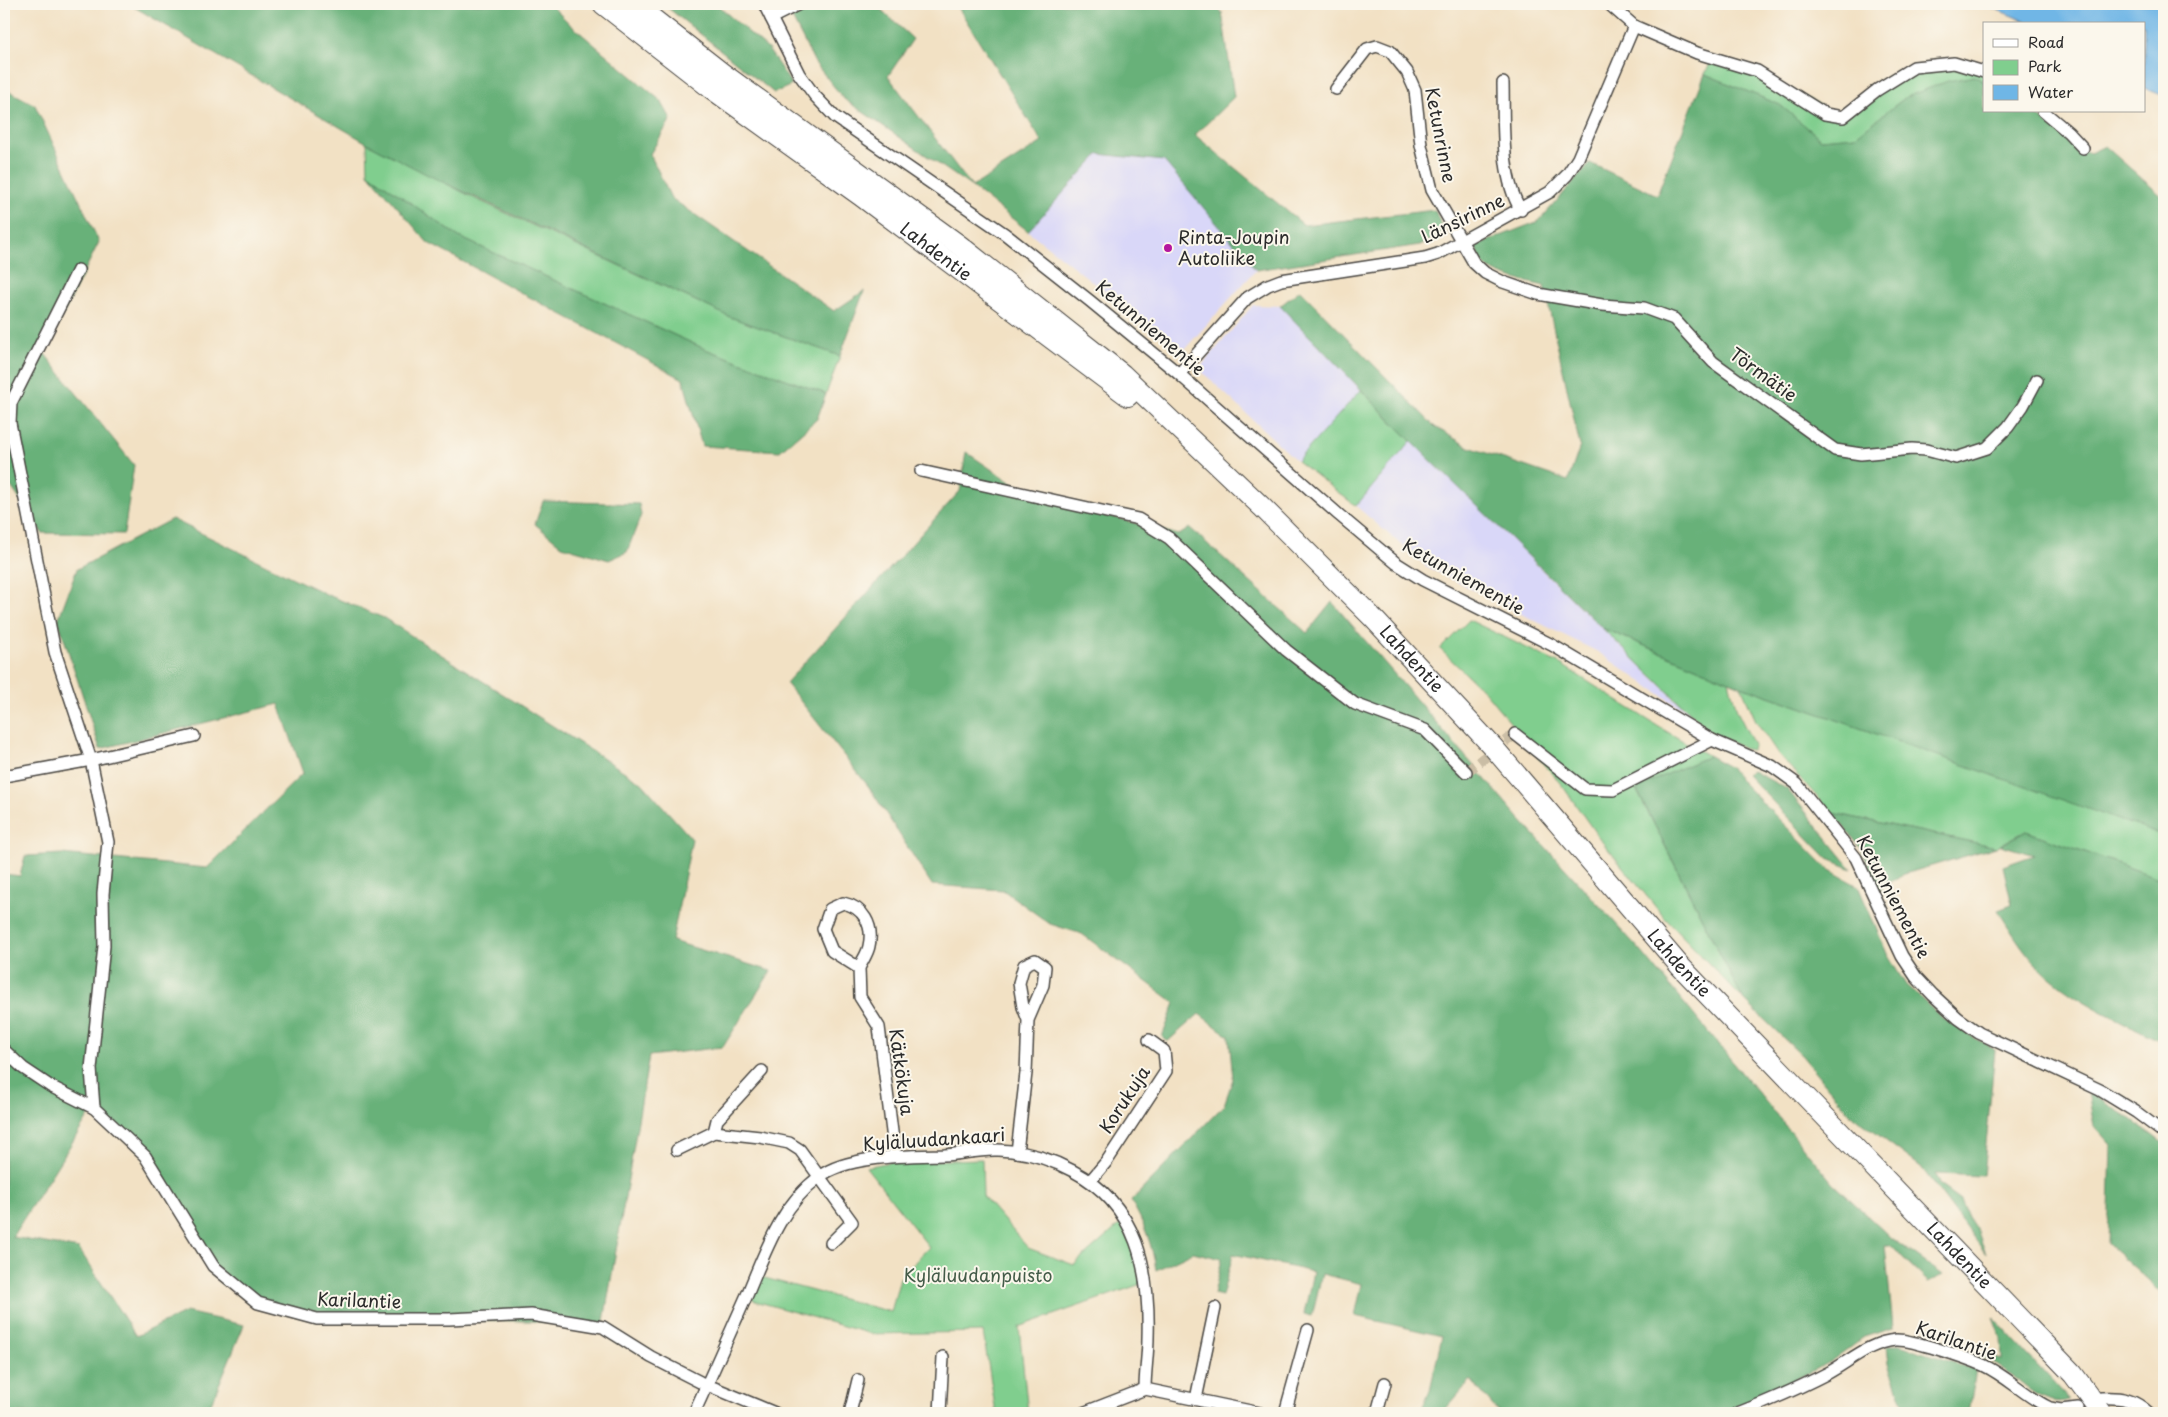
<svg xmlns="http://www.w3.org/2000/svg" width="2168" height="1417" font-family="'Playpen Sans',sans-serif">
<rect width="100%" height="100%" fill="#fbf7ec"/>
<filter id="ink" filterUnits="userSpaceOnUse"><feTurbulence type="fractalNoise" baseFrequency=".02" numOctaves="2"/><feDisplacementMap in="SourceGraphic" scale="10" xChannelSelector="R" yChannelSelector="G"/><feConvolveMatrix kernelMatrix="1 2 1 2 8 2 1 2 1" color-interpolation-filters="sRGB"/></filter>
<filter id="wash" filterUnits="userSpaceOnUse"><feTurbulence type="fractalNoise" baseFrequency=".0096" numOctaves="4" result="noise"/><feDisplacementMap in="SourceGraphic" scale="20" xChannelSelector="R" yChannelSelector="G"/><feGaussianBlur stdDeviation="1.12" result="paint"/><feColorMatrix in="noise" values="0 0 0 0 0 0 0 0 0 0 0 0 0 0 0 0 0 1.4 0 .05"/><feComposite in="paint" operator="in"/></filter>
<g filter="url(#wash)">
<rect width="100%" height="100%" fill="#f2e1c4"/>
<g fill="#d9d7f8">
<polygon points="1099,154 1164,161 1256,270 1182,352 1028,231"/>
<polygon points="1253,305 1280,306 1361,390 1297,461 1199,369"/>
<polygon points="1411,441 1551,579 1691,715 1598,652 1427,567 1356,506"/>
</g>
<g fill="#80ce8e" stroke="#567c5c">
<polygon points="1713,58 1749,68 1843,117 1914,67 1954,63 1984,72 1984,82 1974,76 1948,82 1906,97 1856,136 1821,139 1780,105 1705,74"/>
<polygon points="367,143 478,200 730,317 840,356 826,394 705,349 459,237 368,173"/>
<polygon points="1361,390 1411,441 1356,506 1297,461"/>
<polygon points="1469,620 1562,665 1659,727 1709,756 1636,789 1743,999 1663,916 1599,838 1564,788 1486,693 1440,649"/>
<polygon points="1602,628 1729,681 1737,711 1754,745 1751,750 1745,749 1709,731"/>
<polygon points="1741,686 2164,835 2164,880 2026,831 1996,847 1832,813 1778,754 1756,721"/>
<polygon points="982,1159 983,1196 1028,1248 1074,1265 1124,1221 1131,1235 1141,1284 1019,1327 1028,1413 996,1413 983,1332 871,1334 752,1300 761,1277 891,1312 900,1278 929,1247 866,1167 890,1162"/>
</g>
<g fill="#68b179" stroke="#4a6e52">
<polygon points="129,4 550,4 571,25 661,101 671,119 650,154 671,198 834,311 864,291 840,356 730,317 426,174 367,143"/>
<polygon points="663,4 716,4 768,49 792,85 774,93"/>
<polygon points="818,4 875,4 913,39 888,76 972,187 1042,142 956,4 1213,4 1222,12 1234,97 1195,135 1304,225 1435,210 1444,233 1420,245 1256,270 1164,161 1099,154 1028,231 972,187 844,99 815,63 791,16"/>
<path d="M1705 74 1780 105 1821 139 1856 136 1906 97 1948 81 1975 76 1984 82V111H2032L2078 149 2090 153 2105 146 2164 198V836L1741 686 1602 628 1411 441 1280 306 1300 290 1435 427 1469 447 1568 481 1580 446 1544 286C1528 282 1489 275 1481 261 1478 257 1477 250 1475 246L1539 221 1590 163 1657 195Z"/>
<polygon points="4,88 35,105 99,242 44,353 134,465 124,534 42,533 8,482 4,482"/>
<polygon points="368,173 459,237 705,349 826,394 817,419 780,451 702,446 683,379 428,243"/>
<path d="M966 452 1028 494 1179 535 1190 528 1307 633 1332 602 1518 817 1641 951 1832 1182 1891 1238 1943 1275 1928 1282 1890 1245H1885L1893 1328 1864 1337 1831 1361 1766 1395 1719 1413H1499L1471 1380 1442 1413H1420L1430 1390 1442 1336 1355 1316 1362 1284 1322 1274 1312 1316 1304 1314 1313 1272 1233 1254 1222 1296 1214 1294 1222 1259 1193 1252 1156 1270C1152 1244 1144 1223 1131 1201L1224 1105 1233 1079 1229 1036 1199 1014 1167 1042 1162 1037 1175 1003 1082 934 1050 924 1003 890 932 885 869 787 786 683 960 491Z"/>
<polygon points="543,501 639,504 641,515 627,552 609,560 562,546 535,524"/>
<polygon points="172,519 328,595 384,618 642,783 692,839 672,941 771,971 723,1047 649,1056 603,1327 530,1321 317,1319 258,1303 213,1266 145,1156 94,1108 12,1237 79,1249 136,1336 186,1312 244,1325 207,1413 4,1413 4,874 20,876 25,856 62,854 207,868 303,773 279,704 100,749 58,620 77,569"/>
<polygon points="1709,756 1731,768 1742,782 1828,869 1858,886 1888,956 1906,985 1946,1021 1995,1050 1983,1176 1935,1174 1939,1184 1961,1200 1968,1217 1978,1232 1986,1254 1921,1167 1849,1113 1803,1057 1743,999 1636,788"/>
<polygon points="1753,771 1787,789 1852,869 1828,859 1746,774"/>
<polygon points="1832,813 1996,847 1901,875 1879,890 1861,848"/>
<path d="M2026 831 2164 880V1043C2121 1020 2070 1000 2036 964 2021 948 2009 928 1998 910L2012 905 2003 866 2034 855 2001 845Z"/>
<polygon points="2088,1092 2130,1118 2164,1144 2164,1294 2108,1244 2111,1145 2094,1126"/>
<path d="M1993 1317 2069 1400C2040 1410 2016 1374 1992 1362 1980 1357 1967 1353 1955 1349L2002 1359 2001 1338Z"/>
<polygon points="1887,1345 1900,1345 1976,1370 1969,1413 1907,1413 1889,1364"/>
</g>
<polygon fill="#6fb6e6" stroke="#4d7088" points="1983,4 2164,4 2164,96 2144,88 2144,24 2032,24"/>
</g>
<g filter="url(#ink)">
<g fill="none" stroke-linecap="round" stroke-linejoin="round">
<polyline stroke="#cabda5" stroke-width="11" stroke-dasharray="11 5.5" stroke-linecap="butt" points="1466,772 1515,734"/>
<g stroke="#494642" stroke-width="14">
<g id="street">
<polyline points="764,4 799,74 815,96 835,117 1005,234 1090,301 1179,374 1339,515 1396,563 1423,580 1552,645 1712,740 1772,766 1797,784 1856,858 1902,956 1916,977 1933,995 1958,1018 1979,1033 2100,1090 2136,1112 2164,1133"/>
<polyline points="1609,4 1634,26 1697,53 1757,71 1825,114 1843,117 1877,90 1914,67 1954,63 1984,72"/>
<polyline points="771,18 799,4"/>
<path d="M1503 83C1504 121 1500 177 1521 210"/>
<polyline points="1336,89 1367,49 1377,46 1390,51 1407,72 1415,90 1421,145 1432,190 1474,263 1485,273 1503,282 1538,294 1602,305 1644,308 1674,319 1713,362 1835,450 1861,454 1912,449 1926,450 1956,458 1987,448 2008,427 2023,406 2037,380"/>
<polyline points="2043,111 2068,132 2083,148"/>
<polyline points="78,270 11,403 10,423 55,652 91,760 108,842 103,894 104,946 91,1069 94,1108"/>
<polyline points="1179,374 1247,298 1268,285 1281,280 1425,258 1438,254 1550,192 1567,175 1578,158 1634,26"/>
<polyline points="921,471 1138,519 1169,538 1286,650 1355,704 1425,730 1466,772"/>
<polyline points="1515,734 1585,789 1613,790 1712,740"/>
<polyline points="4,776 91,760 194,736"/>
<path d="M859 968C862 961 868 953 869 946 874 925 863 907 843 903L830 909 823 929 832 951 859 968 860 997 879 1027 895 1156"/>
<polyline points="4,1050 23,1068 50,1086 94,1108 145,1156 213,1266 258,1303 317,1319 449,1319 531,1315 603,1327 651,1357 700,1382 775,1413"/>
<polyline points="714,1132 717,1120 762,1071"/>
<polyline points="677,1150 714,1132 760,1137 789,1143 800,1150 852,1222 831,1243"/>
<polyline points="1017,1152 1026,1073 1028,1020 1023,1007 1019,983 1024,965 1035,960 1045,967 1043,985 1028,1020"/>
<polyline points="1091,1180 1107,1161 1166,1071 1164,1051 1149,1040"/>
<path d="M2101 1398C2121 1397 2134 1399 2149 1413"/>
<polyline points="1196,1399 1215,1308"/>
<path d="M694 1413C712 1374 729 1335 747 1295 765 1253 780 1206 819 1177 847 1155 909 1156 944 1155 962 1154 980 1149 998 1150 1024 1151 1051 1159 1073 1171 1138 1205 1150 1270 1148 1338 1148 1355 1145 1372 1145 1389"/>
<polyline points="850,1413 858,1380"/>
<polyline points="940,1413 943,1357"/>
<polyline points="1083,1413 1145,1389 1260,1413"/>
<polyline points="1285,1413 1308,1330"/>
<polyline points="1377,1413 1385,1383"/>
<path d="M1738 1413C1769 1401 1799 1388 1828 1373 1850 1361 1870 1342 1896 1340 1911 1339 1967 1358 1983 1365 2007 1376 2026 1397 2050 1408L2061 1410 2078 1408"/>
</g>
</g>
<g stroke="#494642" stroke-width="22">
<g id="highway">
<path id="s1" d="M603 4 712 89 861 196 1128 396"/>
<path id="s2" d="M634 4 722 73 959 245 1122 374 1262 507 1373 618 1493 747 1680 966 2073 1374 2102 1413"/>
</g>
</g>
<use href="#street" stroke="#fff" stroke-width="11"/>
<use href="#highway" stroke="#fff" stroke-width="20"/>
</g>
</g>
<circle fill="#b5179e" stroke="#fbf7ec" stroke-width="2" cx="1168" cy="248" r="5"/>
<g text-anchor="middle" stroke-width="4" stroke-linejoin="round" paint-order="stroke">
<g font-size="18" fill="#2b2b2b" stroke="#fbf7ec">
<text transform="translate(1440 135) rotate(79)" y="6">Ketunrinne</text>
<text transform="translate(1463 219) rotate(-26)" y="6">Länsirinne</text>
<text dy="6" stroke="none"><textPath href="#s1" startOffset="415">Lahdentie</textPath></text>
<text transform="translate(1150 328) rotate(40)" y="6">Ketunniementie</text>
<text transform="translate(1763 375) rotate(36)" y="6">Törmätie</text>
<text transform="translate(1463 577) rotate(29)" y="6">Ketunniementie</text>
<text dy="6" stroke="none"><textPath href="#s2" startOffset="1019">Lahdentie</textPath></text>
<text transform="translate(1893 897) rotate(62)" y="6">Ketunniementie</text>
<text dy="6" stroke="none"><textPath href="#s2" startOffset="1424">Lahdentie</textPath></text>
<text transform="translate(901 1072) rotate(82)" y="6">Kätkökuja</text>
<text transform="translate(1125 1100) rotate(-57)" y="6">Korukuja</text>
<text transform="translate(934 1140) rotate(-4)" y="6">Kyläluudankaari</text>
<text dy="6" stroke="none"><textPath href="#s2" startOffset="1829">Lahdentie</textPath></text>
<text transform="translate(359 1301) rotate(2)" y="6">Karilantie</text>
<text transform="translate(1956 1341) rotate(19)" y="6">Karilantie</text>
</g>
<g font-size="18" fill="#2b2b2b" stroke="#fbf7ec" text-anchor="start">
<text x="1178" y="244">Rinta-Joupin<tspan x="1178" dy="21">Autoliike</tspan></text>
</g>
<g font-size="18" fill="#445c49" stroke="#fbf7ec">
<text x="978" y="1282">Kyläluudanpuisto</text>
</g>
</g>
<rect width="2168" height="1417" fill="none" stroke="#fbf7ec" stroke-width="20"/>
<rect x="1983" y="22" width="162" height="90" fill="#fbf7ec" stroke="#a8a59f"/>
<rect x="1993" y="39" width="25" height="8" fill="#ffffff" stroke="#a8a59f"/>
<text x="2028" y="48" font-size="15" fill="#2b2b2b">Road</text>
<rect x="1993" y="60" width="25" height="15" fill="#80ce8e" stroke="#a8a59f"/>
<text x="2028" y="72" font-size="15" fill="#2b2b2b">Park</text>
<rect x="1993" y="85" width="25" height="15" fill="#6fb6e6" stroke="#a8a59f"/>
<text x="2028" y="98" font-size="15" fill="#2b2b2b">Water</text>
</svg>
